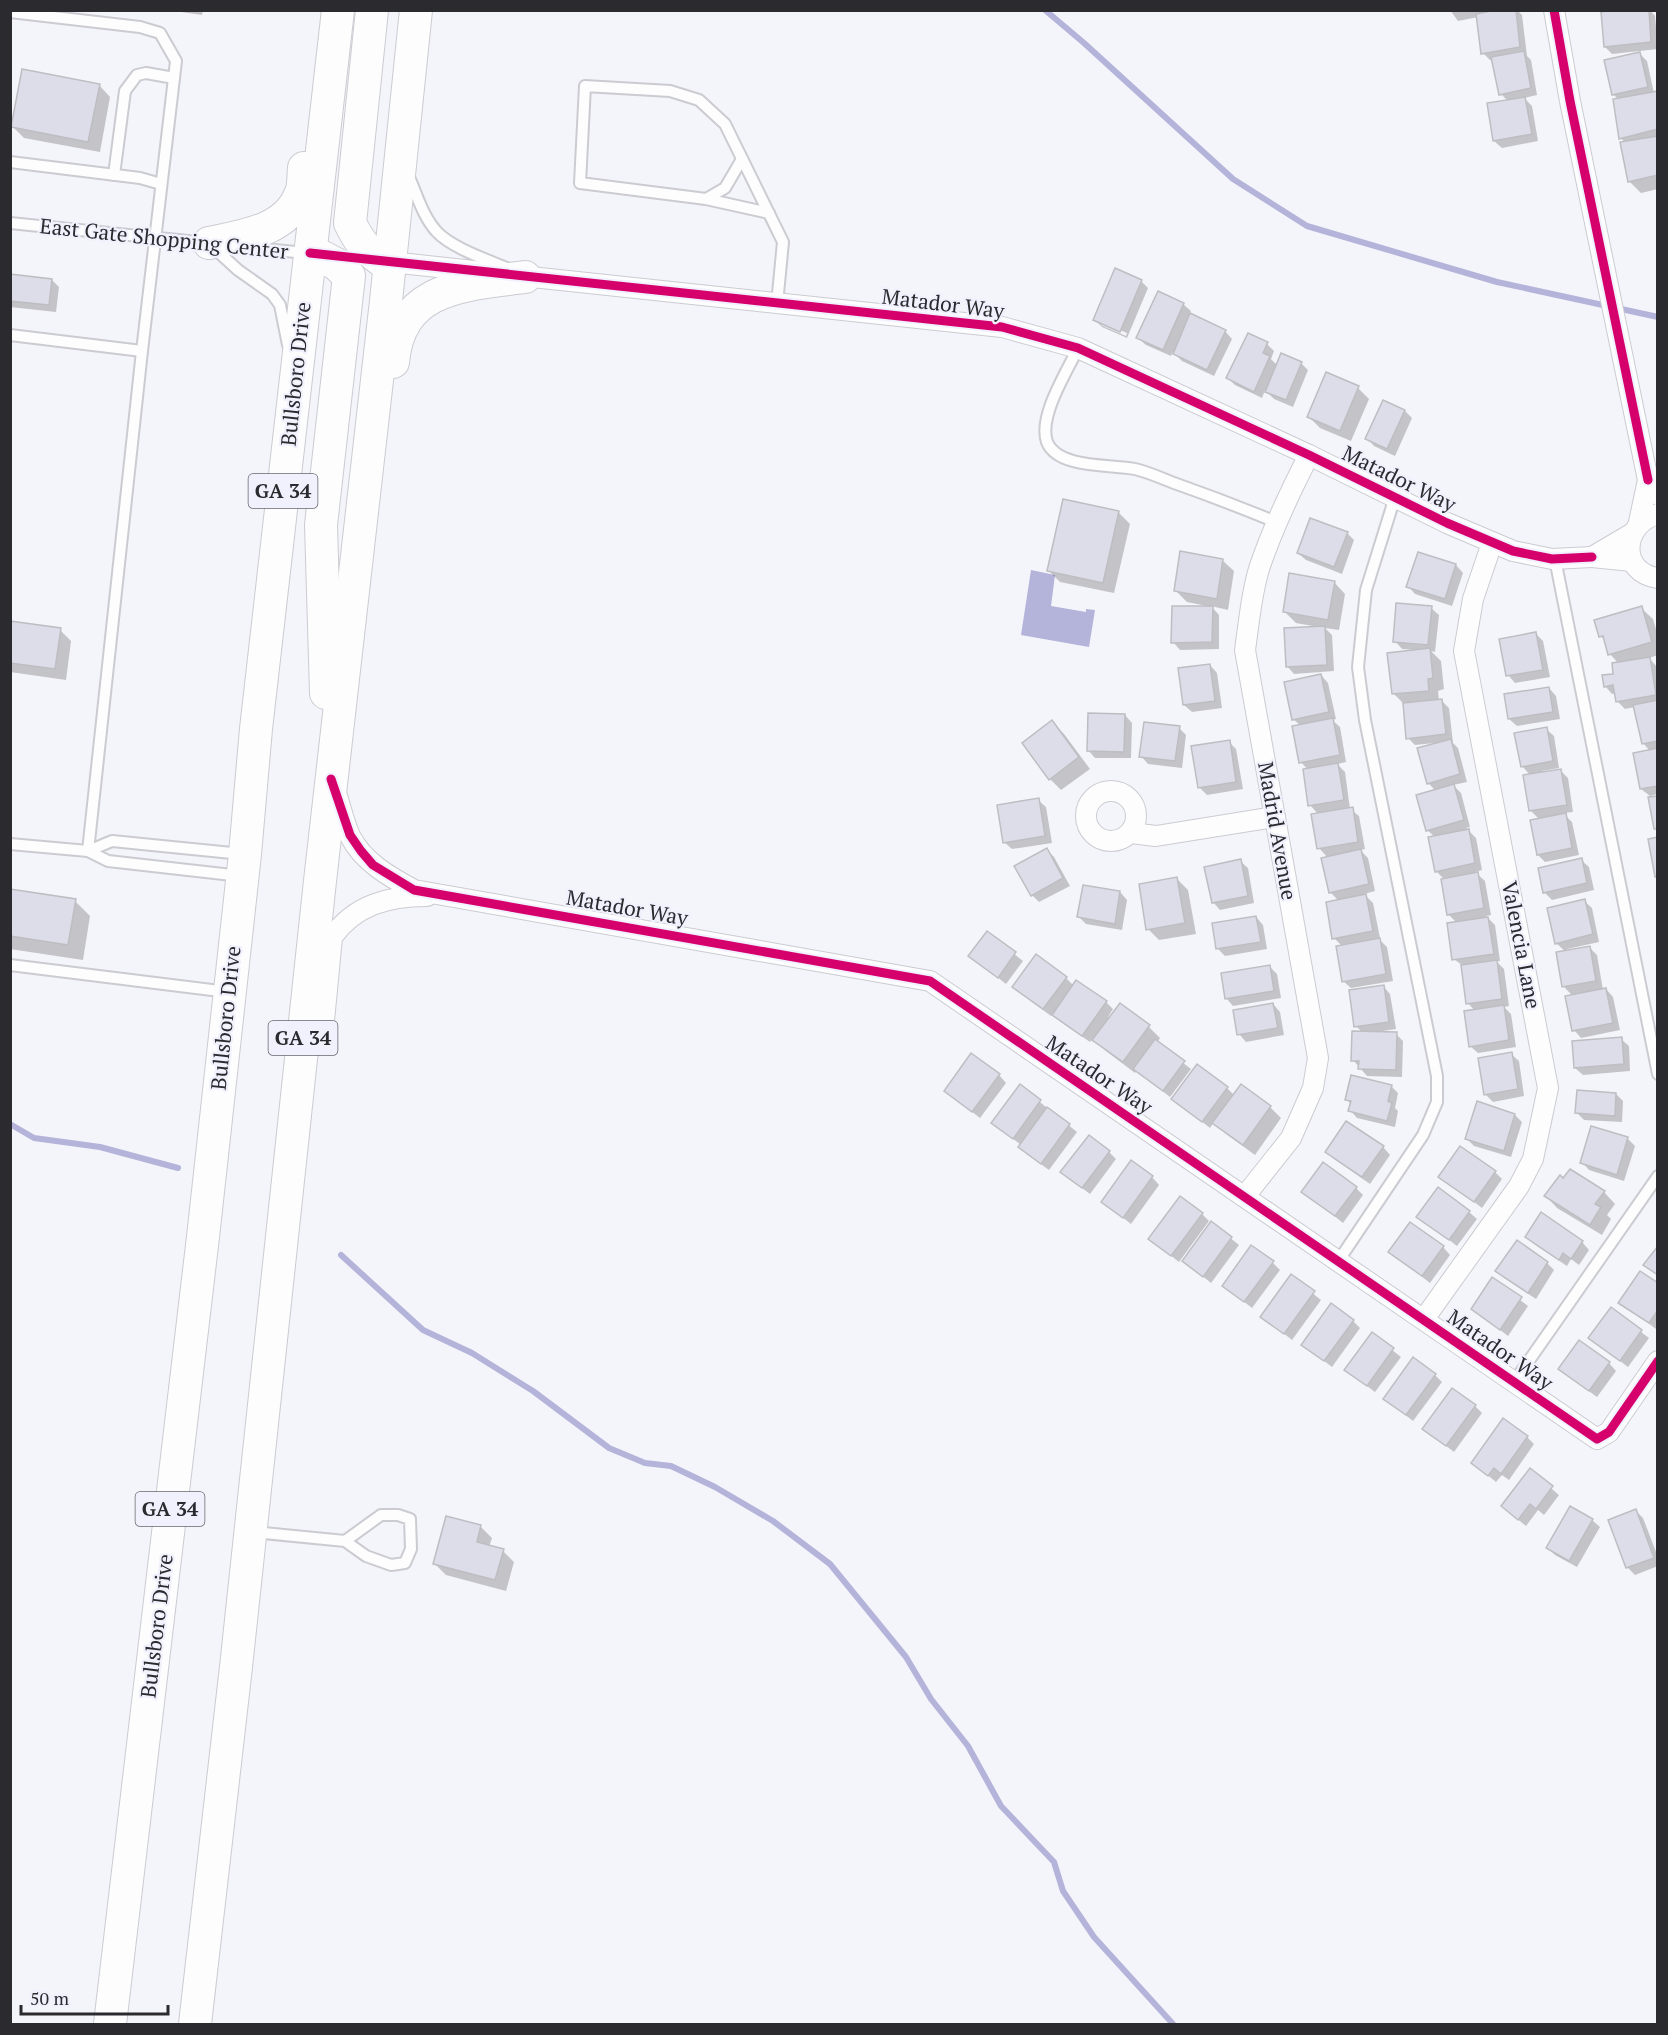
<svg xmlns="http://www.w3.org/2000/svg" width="1668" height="2035" font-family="'PT Serif',serif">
<rect width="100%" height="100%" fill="#f4f4fb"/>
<polygon fill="#b4b3d9" points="1031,570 1055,575 1051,606 1086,612 1086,609 1095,610 1089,647 1021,635"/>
<g fill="#0003" fill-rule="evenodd">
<polygon points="167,10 203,10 202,15"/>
<polygon points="1450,10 1490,10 1490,13 1517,10 1522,15 1527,56 1531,60 1537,95 1524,98 1532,106 1538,141 1502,148 1494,141 1508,101 1501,94 1493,60 1490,60 1483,53 1478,17 1458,21"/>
<polygon points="1628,10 1650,10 1655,16 1658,49 1612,54 1605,47"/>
<polygon points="1640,54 1647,61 1654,93 1658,92 1658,189 1641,193 1629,181 1625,143 1621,138 1619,100 1614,95"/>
<polygon points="99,85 110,97 100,152 24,138 12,126"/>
<polygon points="10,275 52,280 59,287 56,312 10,307"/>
<path d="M1141 281 1148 288 1127 338 1102 327 1094 319ZM1101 322 1127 333 1126 336 1101 325Z"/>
<polygon points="1183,304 1191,311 1189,314 1225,331 1232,339 1214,376 1182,361 1173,352 1171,356 1146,345 1138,338"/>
<polygon points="1267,344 1274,351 1271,359 1277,365 1301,363 1308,370 1293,407 1274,399 1265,390 1262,398 1235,385 1228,378"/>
<polygon points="1358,388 1369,399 1351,441 1320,428 1309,417"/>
<polygon points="1384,402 1405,411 1412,418 1395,456 1374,446 1367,438"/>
<polygon points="1118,512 1130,524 1114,593 1060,582 1048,570"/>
<polygon points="1347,533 1354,540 1342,574 1306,560 1298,553"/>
<polygon points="1419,554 1456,565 1463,573 1452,606 1415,594 1408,586"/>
<polygon points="1222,560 1234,571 1228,610 1211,606 1219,615 1219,649 1180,650 1173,642 1207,606 1187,602 1176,591"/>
<polygon points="1334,582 1345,594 1339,630 1325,628 1332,635 1334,671 1294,674 1287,666 1318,627 1296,623 1285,612"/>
<polygon points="1431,608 1439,615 1435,652 1431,651 1441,661 1444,689 1438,691 1439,701 1442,701 1449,708 1453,743 1458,748 1467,782 1453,785 1461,793 1470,827 1466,828 1476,838 1482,870 1475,872 1485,881 1491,915 1486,916 1495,925 1500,961 1496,961 1504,969 1509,1006 1504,1007 1511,1014 1516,1047 1478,1053 1470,1046 1475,1011 1468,1003 1463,966 1454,959 1457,923 1448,914 1445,880 1436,871 1435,837 1427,830 1436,791 1428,783 1434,743 1415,745 1408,738 1404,704 1394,694 1415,650 1402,649 1395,641"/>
<polygon points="1641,608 1653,619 1658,636 1658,655 1649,658 1658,668 1658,794 1650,796 1651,798 1658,797 1658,831 1655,829 1650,796 1641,789 1650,751 1643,743 1635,707 1625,709 1617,701 1616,693 1612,694 1605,686 1615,675 1619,664 1610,654 1606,642 1601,636"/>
<polygon points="10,623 60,630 71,641 66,680 10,672"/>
<polygon points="1536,634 1543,641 1550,677 1515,683 1508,675"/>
<polygon points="1210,665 1217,673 1222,708 1192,712 1184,705"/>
<polygon points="1321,675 1328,683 1336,719 1332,720 1340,727 1346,762 1337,764 1345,772 1350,809 1359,816 1365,849 1360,850 1368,858 1375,891 1364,894 1373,903 1380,938 1378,938 1387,947 1393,981 1351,988 1343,981 1342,946 1334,938 1339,901 1330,892 1328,858 1319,848 1318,814 1310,805 1308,770 1301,762 1301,726 1293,719"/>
<polygon points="1549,688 1556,696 1560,719 1517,726 1509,719"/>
<polygon points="1125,715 1132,723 1131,758 1095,758 1088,750"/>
<polygon points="1052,722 1064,734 1090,769 1061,790 1050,779"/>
<polygon points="1179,728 1186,735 1182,768 1148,764 1141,756"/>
<polygon points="1546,729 1554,736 1559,768 1542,771 1542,774 1561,771 1568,778 1573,812 1563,813 1572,822 1579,855 1545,862 1538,855 1540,820 1530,810 1531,776 1522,766"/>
<polygon points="1229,742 1236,749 1243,789 1207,795 1199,787"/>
<polygon points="1038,800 1046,807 1052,843 1012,849 1004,842"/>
<polygon points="1047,850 1054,857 1070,886 1039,902 1032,895"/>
<polygon points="1581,860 1589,867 1594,890 1552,900 1544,892"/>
<polygon points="1240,861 1248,868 1254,903 1220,910 1213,902"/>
<polygon points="1177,879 1188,890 1196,934 1159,940 1148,929"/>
<polygon points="10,890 75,901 90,916 83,960 10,949"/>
<polygon points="1120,892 1127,900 1122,930 1086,924 1079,917"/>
<polygon points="1584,901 1592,908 1599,942 1567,949 1568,952 1590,948 1597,955 1603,990 1606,989 1613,997 1620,1030 1581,1038 1574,1030 1573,996 1564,987 1566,952 1556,943"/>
<polygon points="1256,917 1263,925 1267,949 1225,956 1217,948"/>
<polygon points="987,933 1023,961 1006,984 970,956"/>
<polygon points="1270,967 1277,974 1281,998 1233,1006 1226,998"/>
<polygon points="1066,978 1074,986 1106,1002 1113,1009 1108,1017 1110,1019 1120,1005 1149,1027 1160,1038 1157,1043 1191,1069 1170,1097 1136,1071 1135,1073 1106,1051 1093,1038 1090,1042 1061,1022 1052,1014 1051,1016 1021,994 1014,987"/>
<polygon points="1383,986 1390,994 1396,1029 1376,1032 1396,1034 1403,1041 1402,1077 1367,1076 1353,1060 1363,1033 1356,1026"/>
<polygon points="1273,1004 1280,1012 1284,1035 1246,1042 1239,1034"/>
<polygon points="1621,1039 1629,1046 1630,1071 1583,1075 1575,1068"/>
<polygon points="1511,1054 1519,1061 1524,1096 1493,1102 1485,1094"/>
<polygon points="999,1075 1006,1083 980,1118 945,1091"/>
<polygon points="1020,1086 1077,1132 1049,1170 1027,1154 1020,1147 1021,1145 993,1123"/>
<polygon points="1391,1086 1398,1093 1395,1108 1398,1111 1395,1127 1357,1118 1350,1110 1352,1105 1347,1100"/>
<polygon points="1227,1088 1234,1095 1270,1107 1281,1118 1255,1155 1226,1134 1214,1122 1210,1128 1173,1099"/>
<polygon points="1616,1094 1623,1101 1622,1122 1584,1120 1577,1113"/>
<polygon points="1515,1115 1522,1122 1511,1157 1474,1146 1466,1138"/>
<polygon points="1627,1138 1635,1146 1624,1181 1589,1170 1582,1162"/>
<polygon points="1383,1147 1390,1155 1370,1184 1334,1159 1327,1152"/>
<polygon points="1109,1152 1116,1159 1090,1194 1070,1179"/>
<polygon points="1495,1172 1502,1179 1482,1208 1440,1176"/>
<polygon points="1152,1177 1159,1185 1131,1224 1103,1202"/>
<polygon points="1564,1180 1604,1192 1615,1204 1607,1215 1611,1219 1602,1235 1557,1208 1546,1196"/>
<polygon points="1356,1188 1363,1195 1343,1223 1303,1191"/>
<polygon points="1469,1212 1477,1219 1457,1246 1418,1216"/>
<polygon points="1202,1214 1209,1221 1179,1262 1150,1239"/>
<polygon points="1211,1223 1239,1245 1211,1283 1184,1261"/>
<polygon points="1527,1237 1582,1242 1589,1250 1579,1265 1571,1259 1567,1266 1534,1244"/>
<polygon points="1443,1247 1450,1255 1430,1283 1390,1252"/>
<polygon points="1273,1263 1280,1270 1252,1308 1224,1286"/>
<polygon points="1547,1263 1554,1270 1536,1299 1504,1278 1497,1271"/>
<polygon points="1291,1276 1321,1300 1292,1340 1262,1316"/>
<polygon points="1493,1279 1528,1306 1508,1336 1473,1309"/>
<polygon points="1658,1285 1658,1328 1656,1329 1620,1302"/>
<polygon points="1611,1309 1649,1338 1628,1367 1590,1338"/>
<polygon points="1353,1321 1360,1328 1332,1367 1303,1345"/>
<polygon points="1372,1334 1401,1357 1375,1392 1346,1370"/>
<polygon points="1609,1363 1616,1371 1597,1397 1568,1376"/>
<polygon points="1435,1375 1442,1382 1413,1421 1385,1399"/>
<polygon points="1475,1406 1482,1413 1454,1452 1424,1429"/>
<polygon points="1527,1437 1534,1444 1509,1480 1502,1475 1496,1482 1473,1463"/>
<polygon points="1530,1470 1559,1495 1544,1515 1538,1510 1526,1526 1510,1513"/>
<polygon points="1636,1511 1643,1518 1658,1557 1658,1566 1635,1575 1627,1567"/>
<polygon points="1592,1520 1600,1527 1577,1567 1555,1555 1548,1548"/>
<polygon points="480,1526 492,1538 489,1547 503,1551 514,1562 506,1591 446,1575 434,1563"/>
</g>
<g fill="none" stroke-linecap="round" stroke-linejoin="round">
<g stroke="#b4b3d9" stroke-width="6">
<polyline points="1045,10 1084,43 1233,179 1307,226 1497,282 1658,317"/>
<polyline points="10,1124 34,1138 100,1147 178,1168"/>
<polyline points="341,1255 423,1330 472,1353 533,1391 609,1448 645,1463 671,1466 715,1487 773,1521 830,1564 906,1657 931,1699 968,1746 1001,1806 1054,1862 1063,1891 1094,1937 1173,2024"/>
</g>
</g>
<g fill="#dddde9" stroke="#bdbdc2" stroke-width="1.5">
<polygon points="1496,10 1516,10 1520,47 1481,54 1476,14"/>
<polygon points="1612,10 1649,10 1651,42 1604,47 1601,12"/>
<polygon points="1524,51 1531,88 1499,95 1491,57"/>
<polygon points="1640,52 1648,87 1612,95 1604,60"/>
<polygon points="22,69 100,84 88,142 11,127"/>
<polygon points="1658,91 1658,129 1619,139 1613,99"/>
<polygon points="1525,97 1532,134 1493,141 1487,103"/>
<polygon points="1658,136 1658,175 1628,182 1620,142"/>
<polygon points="1115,268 1142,280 1120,332 1093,320"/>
<polygon points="10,274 52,279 49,305 10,301"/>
<polygon points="1158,291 1184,303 1163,350 1136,338"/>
<polygon points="1190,313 1226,330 1207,370 1173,354"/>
<polygon points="1248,333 1268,342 1263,353 1270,356 1254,392 1226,378"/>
<polygon points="1281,353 1302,362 1286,400 1265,392"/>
<polygon points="1326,372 1359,386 1340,431 1307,417"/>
<polygon points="1383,400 1405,410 1387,449 1365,439"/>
<polygon points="1063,499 1119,511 1103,583 1047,571"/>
<polygon points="1310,518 1348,532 1334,567 1297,553"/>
<polygon points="1180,551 1223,559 1217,599 1174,591"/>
<polygon points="1418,552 1456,564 1445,599 1406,587"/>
<polygon points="1289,573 1335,581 1328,620 1283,612"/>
<polygon points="1396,603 1432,606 1428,645 1393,642"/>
<polygon points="1172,606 1213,606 1212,642 1171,643"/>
<polygon points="1642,606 1652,642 1608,655 1603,636 1599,637 1594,620"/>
<polygon points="10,621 61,628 55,669 10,663"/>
<polygon points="1325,626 1327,665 1286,667 1284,628"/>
<polygon points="1536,632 1543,670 1506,676 1499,639"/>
<polygon points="1430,648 1433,678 1428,679 1429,691 1392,694 1387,653"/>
<polygon points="1650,657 1656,695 1616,702 1613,685 1604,687 1602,675 1613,674 1612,663"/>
<polygon points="1210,664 1215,701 1183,705 1178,668"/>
<polygon points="1321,674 1329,712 1292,720 1284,682"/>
<polygon points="1549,687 1553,712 1508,719 1504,694"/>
<polygon points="1442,699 1446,734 1406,739 1403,703"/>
<polygon points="1658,700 1658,741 1642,744 1633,705"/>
<polygon points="1088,713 1125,714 1124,752 1087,751"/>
<polygon points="1333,718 1340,755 1299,763 1292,726"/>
<polygon points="1052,720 1079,757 1049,780 1022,743"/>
<polygon points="1144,722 1180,726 1175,761 1139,757"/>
<polygon points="1547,727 1553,761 1521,767 1514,733"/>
<polygon points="1451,739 1460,774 1427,784 1417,748"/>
<polygon points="1230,740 1236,782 1198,788 1191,746"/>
<polygon points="1658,748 1658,786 1640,789 1633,753"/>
<polygon points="1338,763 1344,800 1308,806 1303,769"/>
<polygon points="1561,769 1567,805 1529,811 1523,775"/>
<polygon points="1454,784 1464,820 1426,831 1416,795"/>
<polygon points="1658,796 1658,829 1654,829 1648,797"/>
<polygon points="1039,798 1045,836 1003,843 997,805"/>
<polygon points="1353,807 1358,842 1317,849 1311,814"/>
<polygon points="1566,813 1572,848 1537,855 1530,820"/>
<polygon points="1469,829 1475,863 1435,872 1428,837"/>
<polygon points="1658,837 1658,877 1655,877 1648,839"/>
<polygon points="1047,848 1063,878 1031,896 1014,866"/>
<polygon points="1361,849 1369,884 1329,893 1321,858"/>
<polygon points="1582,858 1587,883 1543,893 1538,868"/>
<polygon points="1241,859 1248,896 1212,903 1204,867"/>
<polygon points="1478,872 1484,908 1447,915 1441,879"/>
<polygon points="1177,877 1185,923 1146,930 1139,884"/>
<polygon points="1083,885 1120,891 1115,924 1077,917"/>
<polygon points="10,889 76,899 68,945 10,936"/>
<polygon points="1366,894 1373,931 1332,939 1326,902"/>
<polygon points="1585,899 1593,934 1555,944 1547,908"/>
<polygon points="1256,916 1261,942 1216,949 1212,923"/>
<polygon points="1488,917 1494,954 1452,960 1447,923"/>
<polygon points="987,931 1016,952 998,978 968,956"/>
<polygon points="1380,938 1386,974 1342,982 1336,946"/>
<polygon points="1590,946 1596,981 1562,987 1556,952"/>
<polygon points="1036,954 1067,977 1043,1009 1012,987"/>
<polygon points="1497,960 1502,999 1466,1004 1461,965"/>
<polygon points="1270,965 1274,991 1225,999 1221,973"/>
<polygon points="1076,980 1107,1001 1082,1036 1052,1015"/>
<polygon points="1384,985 1389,1022 1354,1027 1349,990"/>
<polygon points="1606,988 1613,1023 1572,1031 1565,996"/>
<polygon points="1120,1003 1150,1025 1123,1062 1092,1040"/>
<polygon points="1273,1003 1278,1028 1237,1035 1233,1010"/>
<polygon points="1504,1005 1509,1040 1469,1047 1464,1011"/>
<polygon points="1352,1031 1397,1032 1396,1070 1358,1069 1359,1061 1351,1061"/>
<polygon points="1622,1037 1624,1064 1574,1068 1572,1041"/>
<polygon points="1155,1039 1185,1061 1163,1091 1133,1069"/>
<polygon points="1512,1052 1518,1089 1484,1095 1478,1058"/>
<polygon points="971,1053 1000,1074 972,1112 944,1091"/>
<polygon points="1197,1064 1228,1087 1202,1122 1171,1099"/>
<polygon points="1351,1075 1392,1085 1388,1101 1392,1103 1387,1121 1348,1111 1351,1101 1345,1100"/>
<polygon points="1020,1084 1041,1100 1013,1139 991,1123"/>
<polygon points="1241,1084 1271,1106 1243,1145 1212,1123"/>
<polygon points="1577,1090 1616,1093 1615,1116 1575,1113"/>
<polygon points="1477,1101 1515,1114 1504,1151 1465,1139"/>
<polygon points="1047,1107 1070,1124 1041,1164 1018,1147"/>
<polygon points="1346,1121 1384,1146 1362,1177 1325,1152"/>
<polygon points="1591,1126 1628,1137 1617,1175 1580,1163"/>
<polygon points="1089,1135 1110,1151 1082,1188 1060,1172"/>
<polygon points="1460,1146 1496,1171 1474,1202 1438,1177"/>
<polygon points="1131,1160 1153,1176 1123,1218 1101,1202"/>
<polygon points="1323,1162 1357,1187 1335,1216 1301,1192"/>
<polygon points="1570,1169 1605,1191 1595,1204 1601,1207 1590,1225 1544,1196 1560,1175 1563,1178"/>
<polygon points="1438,1187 1470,1211 1449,1240 1416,1217"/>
<polygon points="1180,1196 1203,1213 1171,1256 1148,1239"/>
<polygon points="1541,1212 1583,1241 1571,1259 1563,1253 1559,1260 1525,1237"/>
<polygon points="1211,1221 1232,1237 1203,1277 1182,1261"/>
<polygon points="1410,1222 1444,1246 1422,1276 1388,1252"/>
<polygon points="1517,1240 1548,1262 1528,1293 1495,1271"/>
<polygon points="1251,1245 1274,1261 1244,1302 1222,1286"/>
<polygon points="1658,1246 1658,1275 1643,1265"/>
<polygon points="1640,1271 1658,1283 1658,1310 1649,1323 1618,1303"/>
<polygon points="1291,1274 1315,1291 1284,1334 1260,1317"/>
<polygon points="1492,1277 1522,1297 1500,1330 1471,1309"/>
<polygon points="1331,1303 1354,1320 1324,1361 1301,1345"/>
<polygon points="1611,1307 1642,1330 1620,1361 1588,1338"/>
<polygon points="1372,1332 1394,1348 1367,1386 1344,1370"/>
<polygon points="1579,1340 1610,1362 1589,1391 1558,1369"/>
<polygon points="1413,1357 1436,1374 1406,1415 1383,1399"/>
<polygon points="1452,1388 1476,1405 1446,1446 1422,1429"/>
<polygon points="1503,1418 1528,1436 1501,1474 1494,1468 1488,1476 1471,1463"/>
<polygon points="1530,1468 1553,1486 1536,1509 1530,1504 1518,1520 1501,1506"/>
<polygon points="1570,1506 1593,1519 1569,1561 1546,1548"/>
<polygon points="1636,1509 1654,1558 1626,1568 1608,1520"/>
<polygon points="446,1516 481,1525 477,1542 504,1549 495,1580 433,1564"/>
</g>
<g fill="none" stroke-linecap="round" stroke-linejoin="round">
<g stroke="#cbcbd1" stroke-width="14">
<g id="lane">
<polyline points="10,12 140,27 160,33 176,61 142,351 88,851"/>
<polyline points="10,162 140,178 161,184"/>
<polyline points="114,175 125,91 137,75 146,73 174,78"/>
<path d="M409 177C417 195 423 217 437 232 452 248 488 260 509 269"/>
<polyline points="706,199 725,188 742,159"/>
<polyline points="769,213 706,199 580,183 585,86 670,91 699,100 725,124 783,242 777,304"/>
<polyline points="10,223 208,243"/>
<polyline points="244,247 306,253"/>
<polyline points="214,248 238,270 272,294 280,305 288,345"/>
<polyline points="10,335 142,351"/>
<path d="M1078 348C1067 372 1038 416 1047 442 1058 469 1111 464 1135 469 1148 472 1161 478 1174 483 1208 495 1242 508 1276 522"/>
<polyline points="1555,559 1658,1074"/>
<polyline points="10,844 88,851 108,861 241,876"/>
<polyline points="88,851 112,841 242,854"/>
<polyline points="10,965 228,992"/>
<polyline points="1339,1260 1423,1135 1437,1102 1437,1076 1365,720 1358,667 1366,590 1395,497"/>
<polyline points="1514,1382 1658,1176"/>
<polyline points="253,1532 345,1541 366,1556 391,1565 405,1563 411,1549 410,1519 398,1515 381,1515 345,1541"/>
</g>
</g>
<g stroke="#cbcbd1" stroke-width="22">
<g id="street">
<polyline points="1554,10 1570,101 1648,480"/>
<polyline points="381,261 1002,327 1078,348 1309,455 1447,523 1513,551 1552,559 1592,557"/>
<path d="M1658 514C1621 524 1619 573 1658 578"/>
<polyline points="1639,522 1648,480 1658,495"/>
<polyline points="1631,534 1592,557 1632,561"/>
<path d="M335 790C340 804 344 823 350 836 363 862 390 877 414 890L930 981 1597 1439 1609 1432 1658 1361"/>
<circle cx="1111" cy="816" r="25"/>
<polyline points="1131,833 1156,836 1275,817"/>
<path d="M308 1053 324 1021 332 937C355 905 388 896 427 896"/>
<path d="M1245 1196 1291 1138 1313 1088 1318 1058 1245 650C1249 623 1251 595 1259 569 1272 529 1290 492 1309 455"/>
<polyline points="1424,1319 1519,1186 1533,1159 1548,1088 1464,651 1473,599 1492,543"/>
</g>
</g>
<g stroke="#cbcbd1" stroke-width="34">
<g id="primary">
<path d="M372 10 350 223C360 243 365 249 384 262"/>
<path d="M209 243C242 236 286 231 300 195 304 188 303 176 304 168"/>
<polyline points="317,254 336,264 349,276 321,525 326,693"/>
<path d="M393 362C400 286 465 285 525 277"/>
<polyline points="110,2024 203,1237 245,854 256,729 338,10"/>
<polyline points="195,2024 236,1667 320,881 386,301 416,10"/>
</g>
</g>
<use href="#lane" stroke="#fdfdfe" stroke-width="10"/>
<use href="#street" stroke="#fdfdfe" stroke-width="20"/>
<use href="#primary" stroke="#fdfdfe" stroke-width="32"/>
<g stroke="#f1f1fe" stroke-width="13">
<g id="cycleway">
<polyline points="1554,10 1570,101 1648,480"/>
<polyline points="310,253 1002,327 1078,348 1309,455 1447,523 1513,551 1552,559 1592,557"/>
<polyline points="331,779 350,835 361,851 373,865 414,890 930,981 1597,1439 1609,1432 1658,1361"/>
</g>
</g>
<use href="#cycleway" stroke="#d6006c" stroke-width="9"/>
</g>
<g text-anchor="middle" stroke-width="4.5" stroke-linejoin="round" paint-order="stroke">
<g fill="#f1f1fe" stroke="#66666d" stroke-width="1.5">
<rect x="248.5" y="474" width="69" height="34" rx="4.5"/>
<rect x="268.5" y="1021" width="69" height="34" rx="4.5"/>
<rect x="135.5" y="1492" width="69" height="34" rx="4.5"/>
</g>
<g font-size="20" font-weight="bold" fill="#2a2a2f">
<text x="283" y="498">GA 34</text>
<text x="303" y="1045">GA 34</text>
<text x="170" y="1516">GA 34</text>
</g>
<g font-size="21" fill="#2a2a2f" stroke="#f1f1fe">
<text transform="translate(164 239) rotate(6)" y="7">East Gate Shopping Center</text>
<text transform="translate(943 304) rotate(7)" y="7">Matador Way</text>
<text transform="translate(296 374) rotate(-84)" y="7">Bullsboro Drive</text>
<text transform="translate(1399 479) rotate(26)" y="7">Matador Way</text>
<text transform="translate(1277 831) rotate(80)" y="7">Madrid Avenue</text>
<text transform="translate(627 908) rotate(10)" y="7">Matador Way</text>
<text transform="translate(1521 945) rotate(79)" y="7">Valencia Lane</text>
<text transform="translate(226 1018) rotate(-84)" y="7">Bullsboro Drive</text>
<text transform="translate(1099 1075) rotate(34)" y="7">Matador Way</text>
<text transform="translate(1500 1350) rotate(35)" y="7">Matador Way</text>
<text transform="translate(157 1626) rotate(-83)" y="7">Bullsboro Drive</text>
</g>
</g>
<rect width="1668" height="2035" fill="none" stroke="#2a2a2f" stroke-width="24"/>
<path d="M21 2005v9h147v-9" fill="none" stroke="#2a2a2f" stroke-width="3"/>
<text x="30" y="2005" font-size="18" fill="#2a2a2f" stroke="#f1f1fe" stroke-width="4.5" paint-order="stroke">50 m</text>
</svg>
